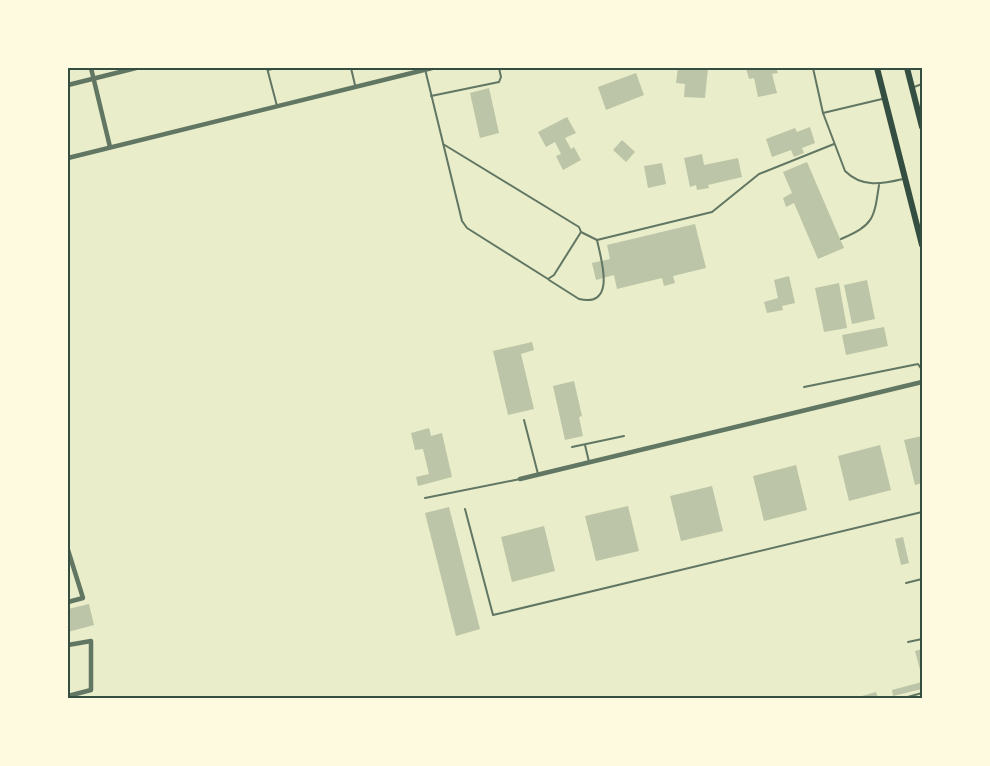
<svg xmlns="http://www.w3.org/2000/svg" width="990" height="766" font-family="'Space Grotesk',sans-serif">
<rect width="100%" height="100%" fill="#e9edc9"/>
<g fill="#bcc5a7">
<polygon points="678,68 708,68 705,98 684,97 685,84 676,83"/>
<polygon points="746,68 776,68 778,73 772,74 777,93 758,97 754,78 749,79"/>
<polygon points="636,73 644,95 606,110 598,87"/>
<polygon points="489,88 499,133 480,138 470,93"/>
<polygon points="567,117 576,133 565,138 571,149 574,147 581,160 563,170 556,156 561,154 555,142 546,147 538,132"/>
<polygon points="810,127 815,143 802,148 804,153 794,157 791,150 772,157 766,139 795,128 797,132"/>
<polygon points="622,140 635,152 626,162 613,150"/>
<polygon points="702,154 704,165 738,158 742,177 708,185 709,188 697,190 696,185 690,187 684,158"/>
<polygon points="807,162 844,248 818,259 794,203 786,207 783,198 792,193 783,172"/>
<polygon points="662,163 666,184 648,188 644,166"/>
<polygon points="695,224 706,268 673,276 675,283 664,286 662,278 617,289 614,275 596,280 592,263 610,259 607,245"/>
<polygon points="789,276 795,303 782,306 783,310 767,313 764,302 778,298 774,280"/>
<polygon points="867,280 875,319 852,324 844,285"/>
<polygon points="839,283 847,328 824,332 815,288"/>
<polygon points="884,327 888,346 846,355 842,335"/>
<polygon points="532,342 534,350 521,354 534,409 508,415 493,351"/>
<polygon points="574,381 582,416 579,417 583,436 565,440 553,386"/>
<polygon points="429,428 431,436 442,433 452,477 418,486 416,477 429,474 423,449 415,450 411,433"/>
<polygon points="922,436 922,483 915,485 904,440"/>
<polygon points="880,445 891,490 849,501 838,456"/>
<polygon points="796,465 807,510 764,521 753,476"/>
<polygon points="712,486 723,531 681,541 670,496"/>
<polygon points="628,506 639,551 596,561 585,516"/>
<polygon points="449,507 480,629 456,636 425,513"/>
<polygon points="544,526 555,571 512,582 501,537"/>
<polygon points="903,537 909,563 901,565 895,539"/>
<polygon points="89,604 94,625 68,632 68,609"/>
<polygon points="922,649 922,677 915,651"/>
<polygon points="922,682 922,689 893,696 892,690"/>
<polygon points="876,692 878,698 855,698"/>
</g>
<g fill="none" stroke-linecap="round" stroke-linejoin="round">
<g stroke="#617663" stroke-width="2">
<polyline points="267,68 277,106"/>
<polyline points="351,68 355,85"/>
<path d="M813 68 823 113 845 171C862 188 882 184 903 179"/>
<polyline points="425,69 462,221 467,228 548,279 554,275 581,232 579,227 443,144"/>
<polyline points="268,70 276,68"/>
<polyline points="914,87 922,84"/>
<polyline points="431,96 499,82 501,77 499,68"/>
<polyline points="823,113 882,99"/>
<polyline points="581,232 597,240 712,212 759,174 834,144"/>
<path d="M841 239C873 225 874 220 879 185"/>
<path d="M549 280 579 299C617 308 601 259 597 240"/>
<polyline points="804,387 918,364 922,370"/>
<polyline points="524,420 538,474"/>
<polyline points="585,445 589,462"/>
<polyline points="572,447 624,436"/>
<polyline points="425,498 520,479"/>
<polyline points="465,509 493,615 922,512"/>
<polyline points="906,583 922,579"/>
<polyline points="908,642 922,639"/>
<polyline points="904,698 922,693"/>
</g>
<g stroke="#617663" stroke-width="4.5">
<polyline points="91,68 110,147"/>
<polyline points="68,85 136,68"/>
<polyline points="68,158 432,68"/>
<polyline points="520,479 922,382"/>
<polyline points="68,550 83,598 68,602"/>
<polyline points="68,645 91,641 91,690 68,696"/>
</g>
<g stroke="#344e41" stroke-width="6">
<polyline points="877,68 922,245"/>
<polyline points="907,68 922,127"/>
</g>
</g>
<rect width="990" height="766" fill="none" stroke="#fefae0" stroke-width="138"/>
<rect x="69" y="69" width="852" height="628" fill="none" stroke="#344e41" stroke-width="2"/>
</svg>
